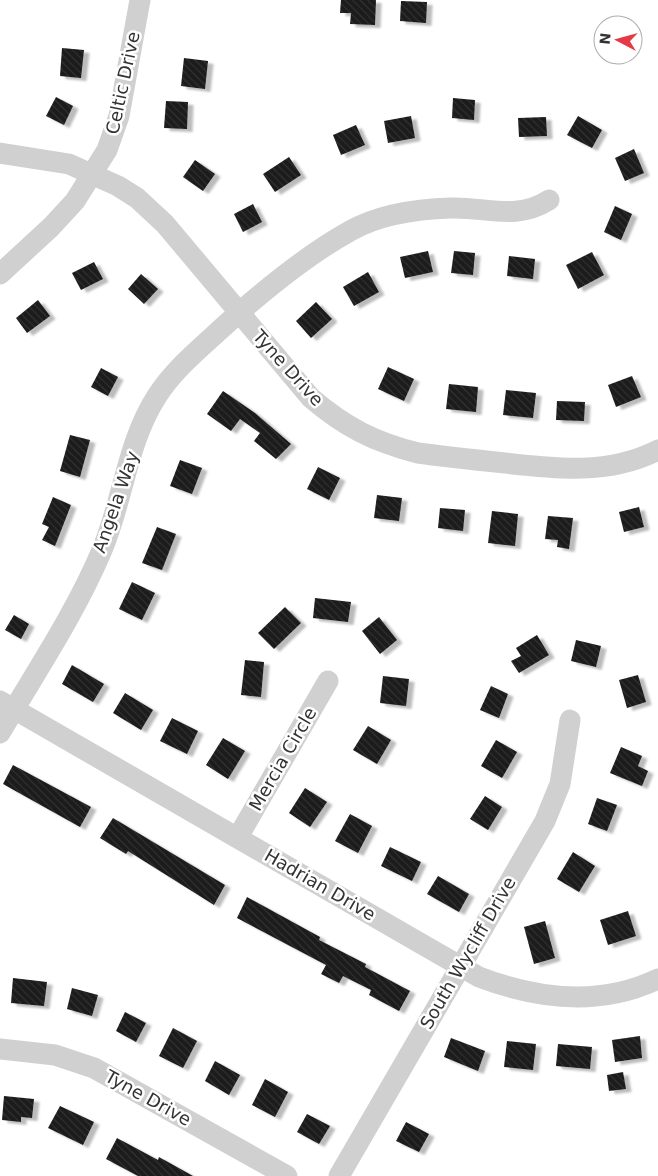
<svg xmlns="http://www.w3.org/2000/svg" width="658" height="1176" font-family="'DejaVu Sans',sans-serif">
<defs>
<pattern id="building-back-hatch" width="6" height="6" patternUnits="userSpaceOnUse" patternTransform="scale(1.25)"><rect width="6" height="6" fill="#1a1a1a"/><path d="M-1 5l2 2M0 0l6 6M5-1l2 2" fill="none" stroke="#333"/></pattern>
<filter id="shadow"><feDropShadow dx="5.5" dy="3" stdDeviation="1" flood-color="#0004"/></filter>
</defs>
<rect width="100%" height="100%" fill="#fff"/>
<g fill="url(#building-back-hatch)" filter="url(#shadow)">
<polygon points="341,0 376,0 375,25 350,24 351,13 340,13"/>
<polygon points="401,1 427,2 426,23 400,21"/>
<polygon points="62,48 84,50 81,78 60,76"/>
<polygon points="184,58 208,61 205,89 181,86"/>
<polygon points="56,97 73,106 64,125 46,116"/>
<polygon points="453,98 475,100 474,120 452,118"/>
<polygon points="166,101 188,102 187,129 164,128"/>
<polygon points="411,116 415,138 388,143 384,121"/>
<polygon points="578,116 602,130 592,148 567,135"/>
<polygon points="546,117 547,136 519,137 518,118"/>
<polygon points="356,125 365,145 341,155 333,135"/>
<polygon points="634,149 644,173 625,181 615,158"/>
<polygon points="289,157 301,175 275,192 263,174"/>
<polygon points="195,160 215,174 203,191 183,177"/>
<polygon points="253,204 262,222 243,232 234,214"/>
<polygon points="615,206 632,214 621,240 604,232"/>
<polygon points="428,251 433,272 405,278 400,257"/>
<polygon points="454,251 475,253 473,275 451,273"/>
<polygon points="592,252 604,275 578,289 566,265"/>
<polygon points="509,256 535,259 533,279 507,276"/>
<polygon points="94,262 103,279 81,290 72,273"/>
<polygon points="368,272 379,292 354,306 343,287"/>
<polygon points="141,274 158,289 144,304 128,289"/>
<polygon points="38,300 50,316 27,333 16,318"/>
<polygon points="316,302 332,319 311,338 296,321"/>
<polygon points="388,367 414,379 404,401 378,389"/>
<polygon points="101,368 118,377 108,396 91,387"/>
<polygon points="632,376 641,397 616,407 608,385"/>
<polygon points="449,384 478,387 476,412 446,409"/>
<polygon points="506,390 536,393 533,418 503,415"/>
<polygon points="223,391 255,413 291,444 276,459 254,441 260,433 240,419 231,431 207,414"/>
<polygon points="557,401 585,402 584,421 556,420"/>
<polygon points="70,435 90,440 80,477 60,471"/>
<polygon points="180,460 202,468 192,494 170,486"/>
<polygon points="318,467 340,478 329,500 307,489"/>
<polygon points="377,495 402,498 399,521 374,518"/>
<polygon points="53,497 71,505 55,546 42,540 49,527 42,524"/>
<polygon points="639,507 644,527 624,532 619,512"/>
<polygon points="440,508 465,510 463,531 438,528"/>
<polygon points="492,511 518,514 515,546 488,543"/>
<polygon points="548,516 573,518 569,549 557,547 558,540 545,539"/>
<polygon points="157,527 176,534 162,570 142,563"/>
<polygon points="132,582 155,593 142,620 119,609"/>
<polygon points="315,598 351,602 348,622 313,618"/>
<polygon points="285,607 301,623 274,649 258,633"/>
<polygon points="14,615 29,624 21,639 5,630"/>
<polygon points="379,617 397,640 380,654 362,631"/>
<polygon points="537,635 549,655 519,673 511,661 521,656 516,648"/>
<polygon points="576,640 601,646 596,667 571,661"/>
<polygon points="245,660 264,662 261,697 241,695"/>
<polygon points="72,665 104,684 93,702 62,684"/>
<polygon points="638,675 646,702 627,708 619,680"/>
<polygon points="383,676 409,679 406,706 380,703"/>
<polygon points="491,686 508,694 499,718 480,710"/>
<polygon points="125,693 153,710 141,730 113,713"/>
<polygon points="172,718 198,731 187,754 160,741"/>
<polygon points="368,726 391,740 377,764 353,750"/>
<polygon points="223,738 245,751 228,779 206,765"/>
<polygon points="496,740 517,752 502,778 481,766"/>
<polygon points="621,747 642,756 638,766 648,771 642,786 610,773"/>
<polygon points="13,765 91,807 80,827 3,784"/>
<polygon points="305,788 327,802 310,827 289,813"/>
<polygon points="485,796 502,807 488,830 470,819"/>
<polygon points="597,798 617,805 607,831 588,824"/>
<polygon points="350,814 372,826 358,853 335,841"/>
<polygon points="113,818 225,885 214,905 128,851 126,854 100,838"/>
<polygon points="390,847 421,862 412,881 381,866"/>
<polygon points="573,852 595,866 579,892 557,879"/>
<polygon points="438,876 469,894 459,912 427,894"/>
<polygon points="247,897 320,937 319,940 366,964 365,967 410,991 399,1011 369,995 371,990 343,976 339,983 321,974 326,965 237,918"/>
<polygon points="628,911 636,936 608,945 600,920"/>
<polygon points="545,921 555,958 534,964 524,927"/>
<polygon points="13,978 47,982 44,1006 11,1003"/>
<polygon points="72,988 98,995 92,1016 67,1009"/>
<polygon points="125,1012 146,1023 136,1042 116,1031"/>
<polygon points="173,1028 197,1041 183,1068 159,1056"/>
<polygon points="640,1036 642,1058 615,1062 612,1040"/>
<polygon points="451,1038 485,1051 478,1071 444,1057"/>
<polygon points="507,1041 536,1044 533,1070 504,1067"/>
<polygon points="558,1044 592,1047 590,1069 556,1066"/>
<polygon points="215,1061 240,1075 229,1095 205,1081"/>
<polygon points="623,1072 626,1089 609,1091 607,1075"/>
<polygon points="265,1079 288,1092 275,1117 252,1105"/>
<polygon points="4,1096 34,1099 32,1118 21,1117 21,1122 2,1120"/>
<polygon points="60,1106 94,1122 83,1145 48,1128"/>
<polygon points="307,1114 330,1126 319,1144 297,1132"/>
<polygon points="406,1122 429,1134 419,1152 396,1141"/>
<polygon points="117,1138 158,1160 159,1157 193,1176 138,1176 106,1159"/>
</g>
<g fill="none" stroke-linecap="round" stroke-linejoin="round">
<g stroke="#d0d0d0" stroke-width="21">
<path d="M0 153 69 164 118 186 137 198 165 224 311 398C345 427 374 442 418 453 447 457 476 460 505 463 557 469 609 475 658 450"/>
<polyline points="0,274 51,227 75,201 107,150 119,116 140,0"/>
<path d="M0 701 479 977C537 999 600 1007 658 979"/>
<path d="M0 733C35 673 75 614 102 550 123 501 127 442 157 396 171 374 191 356 211 338 253 299 300 259 350 231 380 214 417 209 451 208 488 207 516 221 549 200"/>
<polyline points="238,837 328,681"/>
<polyline points="0,1049 55,1055 94,1068 287,1176"/>
<polyline points="339,1176 545,821 560,784 570,720"/>
</g>
</g>
<g text-anchor="middle" stroke-width="5" stroke-linejoin="round" paint-order="stroke">
<g font-size="18" fill="#333" stroke="#fff">
<text transform="translate(123 83) rotate(-78)" y="6">Celtic Drive</text>
<text transform="translate(288 368) rotate(48)" y="6">Tyne Drive</text>
<text transform="translate(116 502) rotate(-71)" y="6">Angela Way</text>
<text transform="translate(283 759) rotate(-60)" y="6">Mercia Circle</text>
<text transform="translate(320 885) rotate(30)" y="6">Hadrian Drive</text>
<text transform="translate(468 953) rotate(-60)" y="6">South Wycliff Drive</text>
<text transform="translate(148 1098) rotate(29)" y="6">Tyne Drive</text>
</g>
</g>
<g transform="translate(618 40) rotate(276)"><circle r="24" fill="#ffffff" stroke="#adadad"/>
<path d="M0-4L9 19L0 12L-9 19Z" fill="#e63946"/>
<text y="-8" font-size="14" font-weight="bold" text-anchor="middle" fill="#333333">N</text>
</g>
</svg>
